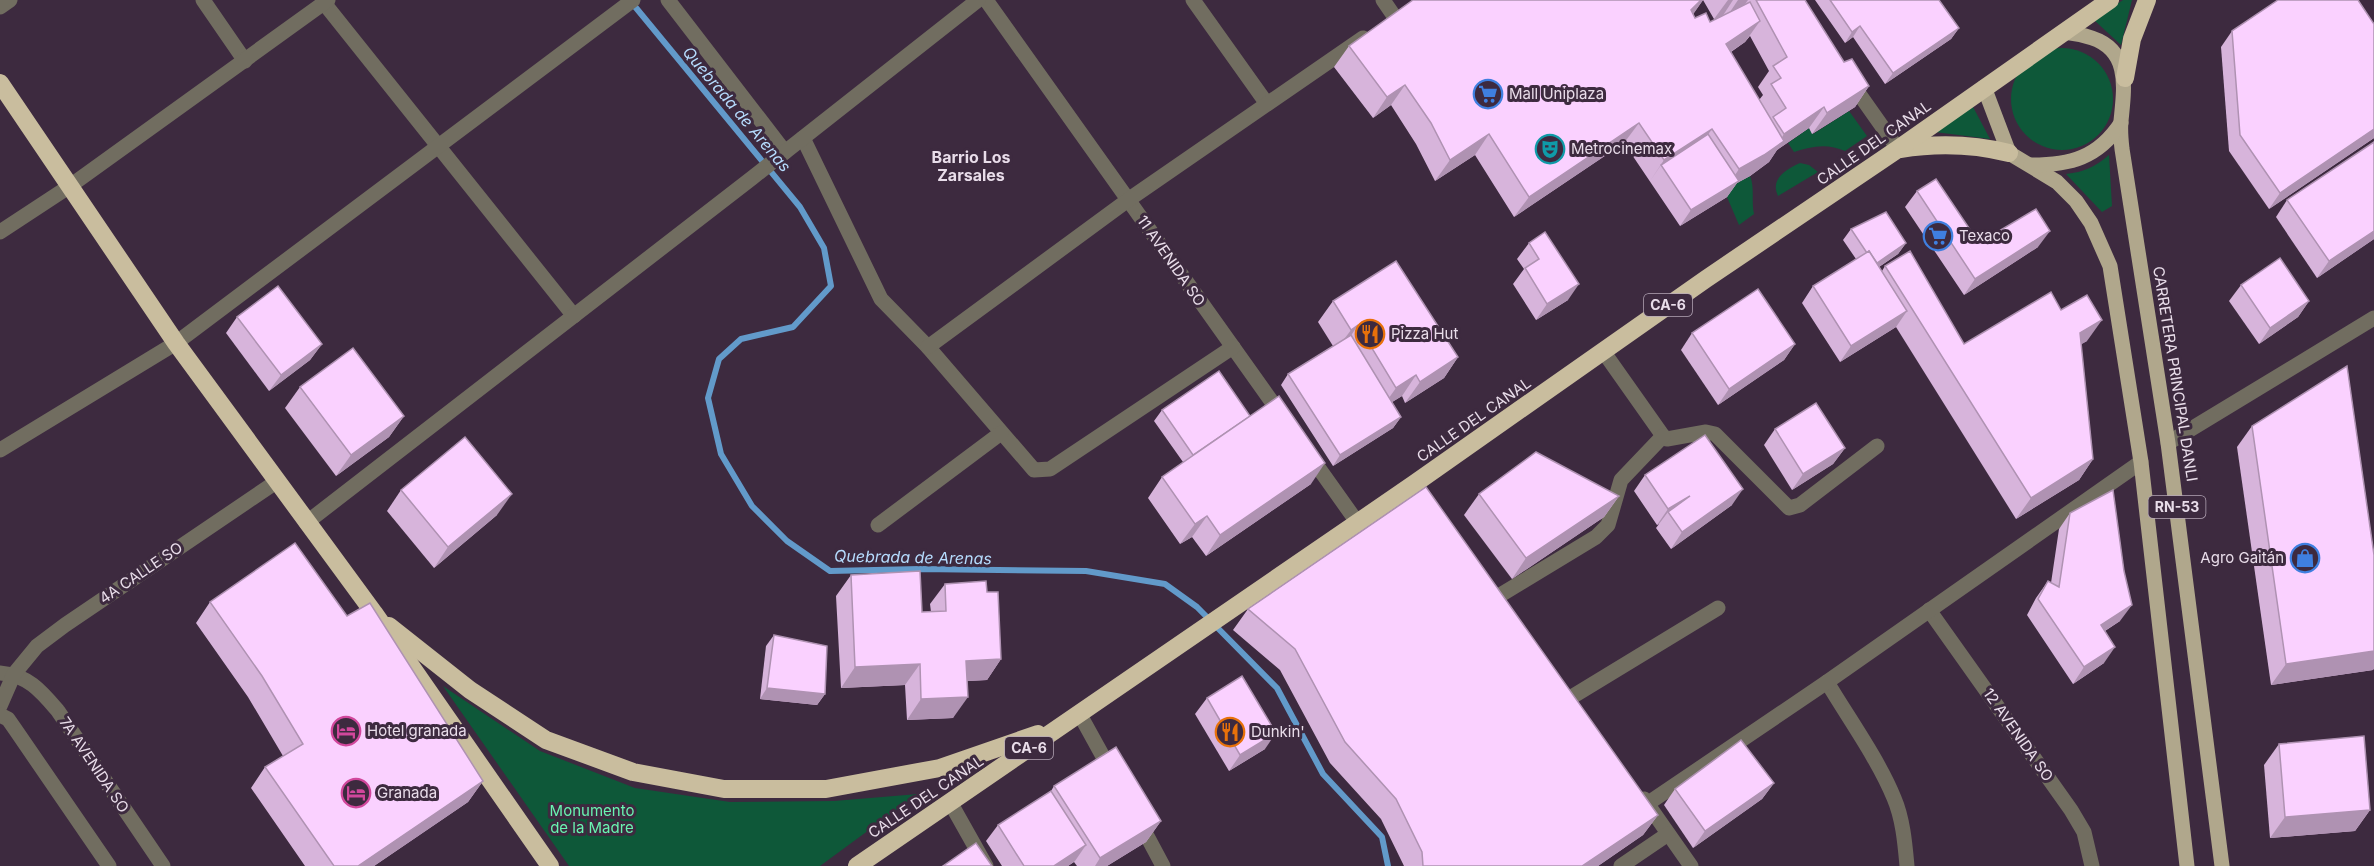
<svg xmlns="http://www.w3.org/2000/svg" width="2374" height="866" font-family="Inter,sans-serif">
<rect width="100%" height="100%" fill="#3d2a3f"/>
<g fill="#0e5839">
<polygon points="2123,0 2132,0 2121,45 2094,20"/>
<circle cx="2062" cy="99" r="51"/>
<polygon points="1972,105 1990,139 1935,132"/>
<path d="M1849 111 1867 136 1845 151C1828 143 1811 146 1794 152L1788 143 1809 128 1813 134Z"/>
<path d="M2109 155 2112 206 2102 212 2066 174C2084 172 2095 167 2109 155Z"/>
<path d="M1800 163 1809 165 1818 172 1778 196C1770 179 1785 170 1800 163Z"/>
<path d="M1750 176C1755 188 1751 202 1754 214L1739 225 1724 190Z"/>
<polygon points="443,686 540,751 635,788 730,802 834,801 918,794 820,866 569,866"/>
</g>
<g fill="none" stroke-linecap="round" stroke-linejoin="round">
<polyline stroke="#629aca" stroke-width="6" points="632,3 800,207 824,248 831,286 793,327 741,339 719,359 708,398 721,454 752,506 787,541 830,571 920,569 1086,571 1165,584 1197,607 1277,688 1323,774 1382,837 1388,866"/>
<g stroke="#716d60" stroke-width="15">
<polyline points="203,0 245,61"/>
<polyline points="668,0 785,152"/>
<polyline points="986,0 1282,416"/>
<polyline points="1193,0 1267,104"/>
<polyline points="1383,0 1394,16"/>
<polyline points="324,3 574,316"/>
<polyline points="0,7 10,0"/>
<polyline points="1850,81 1898,149"/>
<polyline points="803,138 881,299 928,347 1034,470 1050,469 1233,347"/>
<polyline points="0,232 70,186 328,0"/>
<polyline points="928,347 1128,200 1363,38"/>
<polyline points="1603,351 1663,436 1667,439 1706,432 1715,434 1789,508 1800,505 1877,446"/>
<polyline points="2168,443 2374,318"/>
<polyline points="0,450 176,343 633,0"/>
<polyline points="1308,453 1357,522"/>
<polyline points="306,523 752,178 978,0"/>
<polyline points="878,525 1001,433"/>
<polyline points="1497,597 1596,537 1608,525 1621,480 1663,436"/>
<polyline points="1929,610 2071,810 2084,832 2092,866"/>
<path d="M0 673C28 675 41 691 58 711L163 866"/>
<path d="M1827 682C1849 719 1878 759 1894 798 1903 819 1905 844 1907 866"/>
<polyline points="1570,698 1718,608"/>
<polyline points="0,706 14,674 37,646 65,625 276,482"/>
<polyline points="1079,713 1111,771"/>
<polyline points="0,715 8,719 15,729 109,866"/>
<polyline points="1644,799 1691,866"/>
<polyline points="950,802 986,866"/>
<polyline points="1647,804 1827,682 2141,462"/>
<polyline points="1139,821 1163,866"/>
<polyline points="1621,866 1668,834"/>
</g>
<g stroke="#b0a78c" stroke-width="15">
<path d="M2064 32C2073 33 2083 35 2092 38 2131 51 2124 89 2121 121 2120 130 2121 140 2122 149L2168 443 2222 866"/>
<polyline points="1984,87 2009,153 2057,182 2076,201 2091,223 2110,266 2141,462 2187,866"/>
<path d="M2031 165C2070 165 2098 158 2121 123"/>
</g>
<g stroke="#c9bd9e" stroke-width="18">
<polyline points="2125,78 2132,39 2147,0"/>
<polyline points="0,83 176,343 374,613 550,866"/>
<path d="M1900 149C1937 143 1973 144 2009 153"/>
<polyline points="389,626 470,690 546,740 633,772 724,789 826,789 940,768 1038,734"/>
<polyline points="857,866 1414,484 1706,279 1898,149 2110,0"/>
</g>
</g>
<g fill="#d7b4db" fill-rule="evenodd">
<path d="M1413 0H1703L1693 14 1695 18 1710 22 1719 18 1714 19 1703 0H1805L1844 62 1869 86 1855 107 1812 134 1809 128 1777 150 1769 162 1750 176 1737 183 1727 197 1680 226 1624 143 1514 217 1475 155 1435 181 1416 144 1391 105 1373 118 1334 67 1349 46ZM1750 36 1769 71 1758 87 1763 95 1759 100 1731 52 1745 42Z"/>
<polygon points="1815,0 1939,0 1959,28 1951,39 1885,84 1853,37 1845,43"/>
<polygon points="2374,24 2374,138 2269,209 2229,151 2221,47 2232,31"/>
<polygon points="2374,142 2374,239 2317,278 2276,217 2287,200"/>
<polygon points="1917,191 1979,243 2038,247 1964,295 1905,207"/>
<polygon points="1851,229 1906,243 1898,254 1879,267 1882,271 1885,266 1964,344 2061,310 2087,341 2081,344 2093,459 2079,480 2016,519 1896,327 1840,362 1802,303 1813,286 1856,259 1843,240"/>
<polygon points="1529,243 1568,300 1536,320 1513,284 1524,269 1517,259"/>
<polygon points="2241,285 2309,301 2298,317 2259,344 2229,301"/>
<polygon points="1333,301 1458,357 1444,378 1405,403 1402,396 1392,402 1401,417 1393,428 1333,466 1281,385 1288,374 1333,346 1318,322"/>
<polygon points="237,317 322,344 310,360 269,391 226,333"/>
<polygon points="1692,333 1795,344 1784,360 1718,405 1681,350"/>
<polygon points="300,387 404,416 389,437 336,476 285,408"/>
<polygon points="1162,410 1250,416 1311,484 1206,556 1192,537 1180,544 1148,498 1162,477 1183,462 1154,421"/>
<polygon points="2252,426 2374,555 2374,668 2373,670 2271,685 2237,447"/>
<polygon points="1775,429 1845,448 1833,464 1792,490 1764,445"/>
<polygon points="1645,475 1732,505 1671,549 1656,528 1659,524 1657,525 1634,491"/>
<polygon points="401,490 497,515 434,568 387,511"/>
<polygon points="1479,494 1619,496 1604,517 1512,579 1464,515"/>
<polygon points="2070,513 2120,621 2105,631 2104,663 2073,684 2027,615 2036,598 2048,581 2051,583 2059,529"/>
<polygon points="851,575 922,612 931,612 930,604 945,584 987,592 1001,659 987,680 967,681 953,718 907,720 905,685 841,688 836,596"/>
<polygon points="210,602 347,616 483,781 468,802 374,866 305,866 251,788 265,767 283,756 248,697 196,623"/>
<polygon points="1248,609 1658,815 1643,835 1598,866 1404,866 1381,819 1330,763 1280,670 1233,630"/>
<polygon points="774,635 825,694 817,705 760,699 766,646"/>
<polygon points="1207,698 1265,749 1229,771 1195,714"/>
<polygon points="2279,744 2370,810 2355,831 2270,838 2264,765"/>
<polygon points="1774,783 1762,799 1693,848 1664,805 1675,789"/>
<polygon points="1054,786 1161,821 1146,842 1107,866 1077,866 1074,862 1068,866 1002,866 986,841 998,825 1051,791"/>
</g>
<g fill="#af92b2">
<polygon points="1701,0 1703,0 1692,16 1691,10"/>
<polygon points="1728,0 1733,0 1722,17 1714,19"/>
<polygon points="1738,0 1748,0 1738,14 1724,21"/>
<polygon points="1760,21 1745,42 1711,65 1726,44"/>
<polygon points="1860,26 1853,37 1845,43 1852,32"/>
<polygon points="1959,28 1951,39 1885,84 1893,73"/>
<polygon points="1405,85 1391,105 1373,118 1387,97"/>
<polygon points="1869,86 1855,107 1812,134 1827,113"/>
<polygon points="1824,107 1809,128 1777,150 1769,162 1750,176 1737,183 1727,197 1680,226 1691,210 1725,190 1739,169 1776,147 1784,134"/>
<polygon points="1639,123 1624,143 1514,217 1529,197"/>
<polygon points="1712,129 1697,150 1661,165 1650,181 1664,160"/>
<polygon points="2374,129 2374,138 2269,209 2280,193"/>
<polygon points="1489,134 1475,155 1435,181 1450,160"/>
<polygon points="2050,231 2038,247 1964,295 1975,279"/>
<polygon points="2374,231 2374,239 2317,278 2329,261"/>
<polygon points="1906,243 1898,254 1867,275 1875,264"/>
<polygon points="1579,284 1568,300 1536,320 1547,304"/>
<polygon points="2309,301 2298,317 2259,344 2270,328"/>
<polygon points="1907,311 1896,327 1840,362 1851,346"/>
<polygon points="2102,320 2087,341 2065,354 2080,333"/>
<polygon points="1358,325 1344,346 1336,350 1351,330"/>
<polygon points="322,344 310,360 269,391 281,375"/>
<polygon points="1795,344 1784,360 1718,405 1729,389"/>
<polygon points="1458,357 1444,378 1405,403 1420,382"/>
<polygon points="1416,375 1402,396 1381,409 1396,388"/>
<polygon points="404,416 389,437 336,476 351,455"/>
<polygon points="1401,417 1393,428 1333,466 1340,455"/>
<polygon points="1845,448 1833,464 1792,490 1803,474"/>
<polygon points="2093,459 2079,480 2016,519 2031,498"/>
<polygon points="1325,463 1311,484 1206,556 1220,535"/>
<polygon points="1743,489 1732,505 1671,549 1682,532"/>
<polygon points="512,494 497,515 434,568 448,547"/>
<polygon points="1619,496 1604,517 1512,579 1526,558"/>
<polygon points="1690,496 1668,512 1659,524 1657,525 1668,509"/>
<polygon points="1207,516 1192,537 1180,544 1195,524"/>
<polygon points="2132,605 2120,621 2089,641 2101,625"/>
<polygon points="2115,647 2104,663 2073,684 2084,667"/>
<polygon points="2374,651 2374,668 2373,670 2271,685 2286,664"/>
<polygon points="1001,659 987,680 951,682 966,661"/>
<polygon points="920,664 905,685 841,688 855,667"/>
<polygon points="767,688 825,694 817,705 760,699"/>
<polygon points="968,697 953,718 907,720 921,699"/>
<polygon points="1276,733 1265,749 1229,771 1240,755"/>
<polygon points="483,781 468,802 374,866 358,866"/>
<polygon points="1774,783 1762,799 1693,848 1705,831"/>
<polygon points="2370,810 2355,831 2270,838 2285,817"/>
<polygon points="1658,815 1643,835 1598,866 1582,866"/>
<polygon points="1161,821 1146,842 1107,866 1095,866 1100,858"/>
<polygon points="1086,845 1075,861 1068,866 1054,866"/>
</g>
<g fill="#fad1ff" stroke="#af92b2" stroke-width="1.5">
<polygon points="1413,0 1701,0 1691,10 1695,18 1706,13 1710,22 1750,2 1760,21 1726,44 1784,141 1764,155 1739,169 1712,129 1664,160 1639,123 1529,197 1489,134 1450,160 1431,123 1405,85 1387,97 1349,46"/>
<polygon points="1756,0 1805,0 1844,62 1852,59 1869,86 1827,113 1824,107 1784,134 1773,117 1786,108 1771,84 1781,78 1773,66 1787,57"/>
<polygon points="1830,0 1939,0 1959,28 1893,73 1860,26 1852,32"/>
<polygon points="2278,0 2358,0 2374,24 2374,129 2280,193 2240,135 2232,31"/>
<polygon points="1708,134 1739,181 1691,210 1661,165"/>
<polygon points="2374,142 2374,231 2329,261 2287,200"/>
<polygon points="1936,179 1979,243 2036,209 2050,231 1975,279 1917,191"/>
<polygon points="1886,212 1906,243 1877,263 1869,251 1867,253 1851,229"/>
<polygon points="1545,232 1579,284 1547,304 1525,268 1539,259 1529,243"/>
<polygon points="1869,251 1907,311 1851,346 1813,286"/>
<polygon points="1910,251 1964,344 2051,292 2061,310 2087,295 2102,320 2080,333 2093,459 2031,498 1885,266"/>
<polygon points="2280,258 2309,301 2270,328 2241,285"/>
<polygon points="1396,261 1458,357 1420,382 1416,375 1396,388 1358,325 1351,330 1333,301"/>
<polygon points="278,286 322,344 281,375 237,317"/>
<polygon points="1758,289 1795,344 1729,389 1692,333"/>
<polygon points="1351,335 1401,417 1340,455 1288,374"/>
<polygon points="353,348 404,416 351,455 300,387"/>
<polygon points="2347,366 2374,555 2374,651 2286,664 2252,426"/>
<polygon points="1219,371 1250,416 1193,455 1162,410"/>
<polygon points="1279,396 1325,463 1220,535 1207,516 1195,524 1162,477"/>
<polygon points="1816,403 1845,448 1803,474 1775,429"/>
<polygon points="1705,435 1743,489 1682,532 1668,512 1690,496 1668,509 1645,475"/>
<polygon points="465,437 512,494 448,547 401,490"/>
<polygon points="1536,452 1619,496 1526,558 1479,494"/>
<polygon points="1426,487 1658,815 1582,866 1423,866 1422,852 1396,799 1345,742 1295,649 1248,609"/>
<polygon points="2113,490 2124,571 2132,605 2101,625 2115,647 2084,667 2038,599 2048,581 2059,587 2070,513"/>
<polygon points="295,543 347,616 370,603 483,781 358,866 334,866 265,767 303,744 262,676 210,602"/>
<polygon points="920,571 922,612 946,611 945,584 986,581 987,592 998,592 1001,659 966,661 968,697 921,699 920,664 855,667 851,575"/>
<polygon points="774,635 827,646 825,694 767,688"/>
<polygon points="1242,676 1276,733 1240,755 1207,698"/>
<polygon points="2364,736 2370,810 2285,817 2279,744"/>
<polygon points="1741,740 1774,783 1705,831 1675,789"/>
<polygon points="1116,747 1161,821 1100,858 1054,786"/>
<polygon points="1051,791 1086,845 1054,866 1024,866 998,825"/>
<polygon points="976,843 992,866 943,866"/>
</g>
<defs>
<g id="supermarket-ring" transform="scale(1.5)"><circle r="9.5" fill="#3d2a3f" stroke="#3f7fe0" stroke-width="1.5"/><path d="M-6-5.5h2.5l.6 2H6L4.5 2H-2.5L-4.4-4H-6ZM-1.5 3.2a1.3 1.3 0 1 0 .1 0ZM3 3.2a1.3 1.3 0 1 0 .1 0Z" fill="#3f7fe0"/></g>
<g id="theatre-ring" transform="scale(1.5)"><circle r="9.5" fill="#3d2a3f" stroke="#0f9aa8" stroke-width="1.5"/><path d="M-5-5.5Q0-4 5-5.5V0Q5 5 0 6Q-5 5-5 0ZM-3.3-2.5H-1v1.5H-3.3ZM1-2.5H3.3v1.5H1ZM-2.8 1Q0 5.5 2.8 1Z" fill="#0f9aa8"/></g>
<g id="restaurant-ring" transform="scale(1.5)"><circle r="9.5" fill="#3d2a3f" stroke="#e8710a" stroke-width="1.5"/><path d="M-5-6h1v4h1v-4h1v4h1v-4h1v5L-1.5 .5V6h-2V.5L-5-1ZM5-6V6H3V1.5H1.5Q1.5-4 5-6Z" fill="#e8710a"/></g>
<g id="shop-ring" transform="scale(1.5)"><circle r="9.5" fill="#3d2a3f" stroke="#3f7fe0" stroke-width="1.5"/><path d="M-5-2.5h2.3a2.7 3.5 0 0 1 5.4 0H5L5.5 6h-11ZM-1.5-2.5h3a1.5 2.3 0 0 0-3 0Z" fill="#3f7fe0"/></g>
<g id="hotel-ring" transform="scale(1.5)"><circle r="9.5" fill="#3d2a3f" stroke="#d1479c" stroke-width="1.5"/><path d="M-6-4.5h1.5V1H6V5H4.5V3h-9V5H-6ZM-4 0a1.8 1.8 0 1 1 3.6 0ZM.5 0V-2.5h3Q6-2.5 6 0Z" fill="#d1479c"/></g>
</defs>
<g fill-rule="evenodd">
<use href="#supermarket-ring" x="1488" y="94"/>
<use href="#theatre-ring" x="1550" y="149"/>
<use href="#supermarket-ring" x="1938" y="236"/>
<use href="#restaurant-ring" x="1370" y="334"/>
<use href="#shop-ring" x="2305" y="558"/>
<use href="#hotel-ring" x="346" y="731"/>
<use href="#restaurant-ring" x="1230" y="732"/>
<use href="#hotel-ring" x="356" y="793"/>
</g>
<g text-anchor="middle" stroke-width="6" stroke-linejoin="round" paint-order="stroke">
<g fill="#3d2a3f" stroke="#b5a7b7" stroke-width="1.5">
<rect x="1644" y="294" width="48" height="22" rx="4.5"/>
<rect x="2148.5" y="496" width="57" height="22" rx="4.5"/>
<rect x="1005" y="737" width="48" height="22" rx="4.5"/>
</g>
<g font-size="14" font-weight="bold" fill="#e9ddea">
<text x="1668" y="310">CA-6</text>
<text x="2177" y="512">RN-53</text>
<text x="1029" y="753">CA-6</text>
</g>
<g font-size="15" fill="#e9ddea" stroke="#3d2a3f" text-anchor="start">
<text x="1509" y="99">Mall Uniplaza</text>
<text x="1571" y="154">Metrocinemax</text>
<text x="1959" y="241">Texaco</text>
<text x="1391" y="339">Pizza Hut</text>
<text x="2284" y="563" text-anchor="end">Agro Gaitán</text>
<text x="367" y="736">Hotel granada</text>
<text x="1251" y="737">Dunkin'</text>
<text x="377" y="798">Granada</text>
</g>
<g font-size="15" fill="#e9ddea" stroke="#3d2a3f">
<text transform="translate(1874 143) rotate(-35)" y="5">CALLE DEL CANAL</text>
<text transform="translate(1171 261) rotate(55)" y="5">11 AVENIDA SO</text>
<text transform="translate(2175 374) rotate(81)" y="5">CARRETERA PRINCIPAL DANLI</text>
<text transform="translate(1474 420) rotate(-35)" y="5">CALLE DEL CANAL</text>
<text transform="translate(141 573) rotate(-34)" y="5">4A CALLE SO</text>
<text transform="translate(2018 735) rotate(55)" y="5">12 AVENIDA SO</text>
<text transform="translate(94 765) rotate(56)" y="5">7A AVENIDA SO</text>
<text transform="translate(926 797) rotate(-34)" y="5">CALLE DEL CANAL</text>
</g>
<g font-size="15" fill="#69f4b1" stroke="#3d2a3f">
<text x="592" y="816">Monumento<tspan x="592" dy="17">de la Madre</tspan></text>
</g>
<g font-size="16" font-style="italic" fill="#b6dcfe" stroke="#3d2a3f">
<text transform="translate(737 109) rotate(50)" y="6">Quebrada de Arenas</text>
<text transform="translate(913 557) rotate(1)" y="6">Quebrada de Arenas</text>
</g>
<g font-size="16" font-weight="bold" fill="#e9ddea" stroke="#3d2a3f">
<text x="971" y="163">Barrio Los<tspan x="971" dy="18">Zarsales</tspan></text>
</g>
</g>
</svg>
